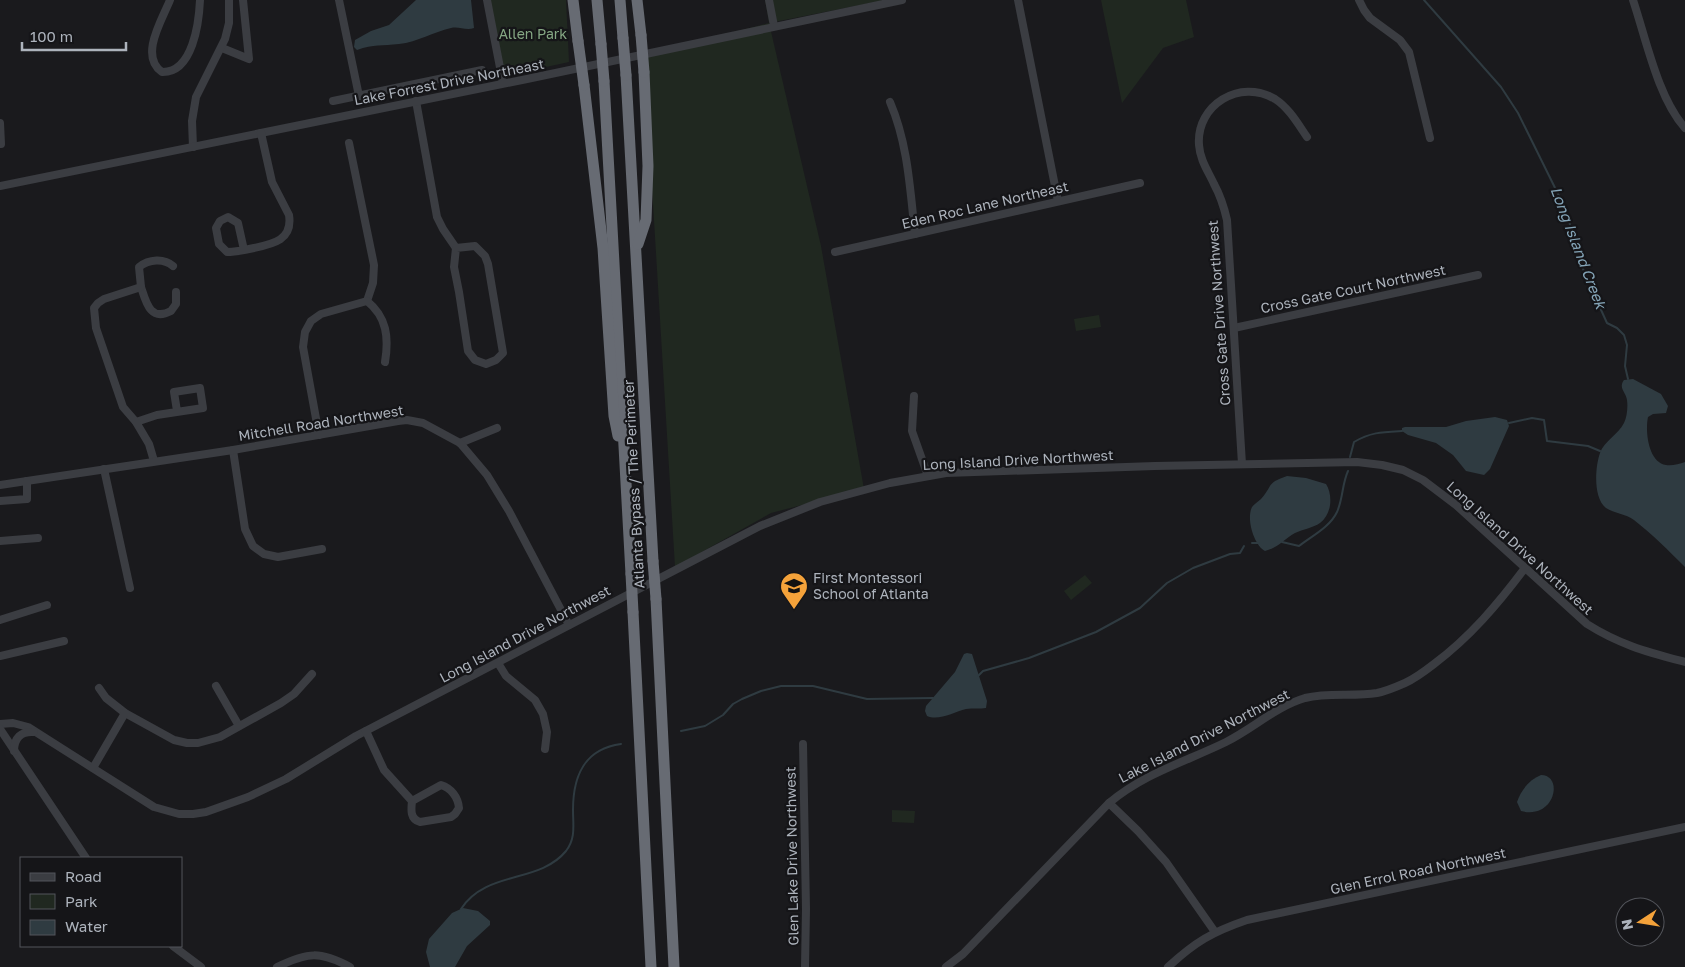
<svg xmlns="http://www.w3.org/2000/svg" width="1685" height="967" font-family="'Golos Text',sans-serif">
<rect width="100%" height="100%" fill="#1a1a1d"/>
<g fill="#202820">
<polygon points="490,0 566,0 569,62 505,76"/>
<polygon points="765,0 886,0 769,23 821,246 864,489 771,513 675,567 644,55 769,23"/>
<polygon points="1101,0 1186,0 1194,37 1163,48 1122,103"/>
<polygon points="1099,315 1101,327 1076,331 1074,319"/>
<polygon points="1085,575 1092,583 1071,600 1064,591"/>
<polygon points="892,810 915,811 914,823 892,822"/>
</g>
<g fill="#2f3b41">
<path d="M416 0H471L474 28C466 31 459 26 451 28 433 32 418 42 399 44 382 46 374 44 357 50L354 47 355 40 371 31 389 25Z"/>
<path d="M1633 379 1661 394 1668 406 1666 413 1653 414 1648 417C1645 431 1648 462 1666 465 1672 466 1679 464 1685 462V567C1669 551 1652 534 1634 520 1626 514 1614 513 1606 508 1593 498 1595 467 1600 453 1604 441 1618 435 1624 423 1627 417 1628 407 1627 400 1626 392 1618 388 1624 380Z"/>
<polygon points="1495,417 1507,420 1509,426 1490,469 1484,475 1466,471 1453,455 1436,443 1408,435 1402,431 1402,428 1405,427 1446,427 1466,421"/>
<path d="M1287 476 1306 478 1326 484C1333 495 1332 514 1320 523 1313 528 1303 529 1295 533 1284 539 1278 548 1265 551 1254 545 1246 519 1252 507 1254 504 1258 502 1261 499 1273 486 1266 483 1287 476Z"/>
<path d="M967 653 972 654 987 701 986 708C980 709 973 708 966 709 954 712 939 721 927 716L925 711 926 706 955 672 964 654Z"/>
<path d="M1541 775C1564 775 1555 820 1521 811L1517 802C1521 790 1529 780 1541 775Z"/>
<polygon points="463,908 478,911 490,921 490,925 467,946 455,967 430,967 426,952 429,939 452,913"/>
</g>
<g fill="none" stroke-linecap="round" stroke-linejoin="round">
<g stroke="#2f3b41" stroke-width="2">
<polyline points="1424,0 1501,87 1518,113 1566,210 1580,262 1597,301 1607,323 1617,328 1624,335 1627,345 1625,366 1628,379"/>
<polyline points="1509,423 1532,418 1544,420 1547,441 1588,446 1600,451"/>
<path d="M1350 457 1354 442C1371 432 1383 432 1402 431"/>
<path d="M1282 542 1299 546C1312 536 1330 527 1337 512 1343 499 1342 484 1348 471"/>
<polyline points="1252,543 1259,543"/>
<polyline points="978,676 983,671 1029,658 1096,632 1140,608 1167,583 1193,568 1230,554 1240,553 1244,546"/>
<polyline points="681,731 705,726 723,715 733,704 742,699 761,691 781,686 813,686 867,699 933,698"/>
<path d="M461 909C486 870 539 884 566 851 576 838 573 825 573 810 573 776 584 749 621 744"/>
</g>
<g stroke="#3b3d42" stroke-width="8">
<path d="M170 0C162 20 139 56 162 72 193 73 199 22 200 0"/>
<polyline points="339,0 359,96"/>
<polyline points="487,0 503,83"/>
<polyline points="769,0 774,26"/>
<polyline points="1018,0 1058,201"/>
<polyline points="1359,0 1364,10 1370,18 1400,40 1409,52 1430,138"/>
<path d="M1633 0C1646 39 1658 98 1685 128"/>
<polyline points="222,48 249,59 243,0"/>
<polyline points="333,101 482,70"/>
<polyline points="416,101 437,217 443,229 456,248"/>
<path d="M890 102C908 144 910 189 915 234"/>
<polyline points="0,123 1,144"/>
<polyline points="349,143 374,265 373,283 367,301"/>
<polyline points="193,147 192,121 196,97 225,39 229,23 229,0"/>
<polyline points="0,186 527,79 902,0"/>
<polygon points="475,246 485,256 488,264 503,353 496,360 486,364 475,360 468,351 459,292 454,267 456,248"/>
<path d="M244 250 238 223 228 217 220 221 216 228 219 244 227 252C236 252 245 250 254 248 273 244 293 240 289 215L272 182 261 133"/>
<polyline points="835,252 1140,183"/>
<path d="M141 287C146 302 150 322 171 311L176 304V292"/>
<path d="M367 301C387 317 389 338 385 362"/>
<polyline points="1234,328 1478,275"/>
<polyline points="914,396 912,431 928,476"/>
<polyline points="136,422 157,415 203,408 200,388 174,392 177,411"/>
<polyline points="319,435 303,347 305,332 311,321 321,314 367,301"/>
<polyline points="460,443 497,428"/>
<polyline points="233,450 245,529 253,546 264,554 278,557 322,549"/>
<path d="M154 461 149 444 136 422 123 407 96 328 94 308 98 303 104 299 141 287 139 267C149 259 164 258 173 266"/>
<path d="M1242 464 1227 220C1224 207 1220 195 1214 184 1208 171 1200 160 1199 145 1196 105 1240 78 1275 99 1289 108 1298 124 1307 137"/>
<polyline points="104,469 130,588"/>
<polyline points="0,485 233,450 398,421 407,420 423,423 460,443 487,475 509,511 569,625"/>
<polyline points="0,501 27,499 27,481"/>
<polyline points="0,541 38,538"/>
<polyline points="0,620 47,605"/>
<polyline points="0,656 64,641"/>
<polyline points="498,663 506,676 535,700 543,714 547,732 545,749"/>
<polyline points="216,686 239,726"/>
<polyline points="99,688 106,698 125,713 174,740 187,743 198,743 220,737 281,703 294,694 312,674"/>
<path d="M0 724 13 723 28 727 154 807 179 814H193L206 812 248 797 286 779 356 736 760 526 820 502 890 483 946 473 1155 466 1357 462 1382 465 1403 470 1423 480 1456 505 1587 624C1620 645 1648 652 1685 662"/>
<polyline points="0,729 86,858"/>
<path d="M366 731 384 770 412 801 441 785C451 788 458 797 459 808L455 814 451 817 420 822C410 819 411 810 412 801"/>
<polyline points="803,744 806,909 805,967"/>
<path d="M14 751C14 738 21 731 34 732"/>
<polyline points="93,768 125,713"/>
<polyline points="1109,803 1138,831 1166,862 1215,932"/>
<polyline points="173,946 201,967"/>
<path d="M277 967C308 952 320 951 350 967"/>
<path d="M946 967 963 954 1109 803C1145 773 1185 762 1226 742 1254 728 1275 707 1305 698 1329 692 1353 697 1377 693 1387 691 1396 687 1405 683 1416 678 1425 671 1434 664 1470 637 1498 604 1525 568"/>
<path d="M1168 967C1195 942 1212 932 1247 920L1685 827"/>
</g>
<g stroke="#676b73" stroke-width="11">
<polyline points="573,0 578,41"/>
<polyline points="597,0 601,44"/>
<polyline points="620,0 623,38"/>
<polyline points="637,0 641,35"/>
<polyline points="626,75 653,561"/>
<polyline points="604,81 631,574"/>
<polyline points="584,85 603,248 614,416 618,436"/>
<polyline points="638,244 646,220 648,166 644,72"/>
<polyline points="656,599 674,967"/>
<polyline points="633,612 651,967"/>
</g>
<g stroke="#676b73" stroke-width="11">
<polyline points="641,35 644,72"/>
<polyline points="623,38 626,75"/>
<polyline points="578,41 584,85"/>
<polyline points="601,44 604,81"/>
<polyline points="653,561 656,599"/>
<polyline points="631,574 633,612"/>
</g>
</g>
<defs>
<g id="school-pin" transform="scale(1.4375)"><path d="M0 17L-7.5 6A9.5 9.5 0 1 1 7.5 6Z" fill="#f4a23a" stroke="#151518"/><path d="M0-5L7-2L0 1L-7-2ZM-4 1L0 2.5L4 1V4Q0 6-4 4Z" fill="#111"/></g>
</defs>
<g fill-rule="evenodd">
<use href="#school-pin" x="794" y="586"/>
</g>
<g text-anchor="middle" stroke-width="4.5" stroke-linejoin="round" paint-order="stroke">
<g font-size="14" fill="#85a784" stroke="#151518">
<text x="533" y="39">Allen Park</text>
</g>
<g font-size="14" fill="#adb3bc" stroke="#151518">
<text transform="translate(449 82) rotate(-11)" y="5">Lake Forrest Drive Northeast</text>
<text transform="translate(985 205) rotate(-13)" y="5">Eden Roc Lane Northeast</text>
<text transform="translate(1353 289) rotate(-12)" y="5">Cross Gate Court Northwest</text>
<text transform="translate(1219 313) rotate(-94)" y="5">Cross Gate Drive Northwest</text>
<text transform="translate(321 423) rotate(-9)" y="5">Mitchell Road Northwest</text>
<text transform="translate(1018 460) rotate(-3)" y="5">Long Island Drive Northwest</text>
<text transform="translate(634 484) rotate(-93)" y="5">Atlanta Bypass / The Perimeter</text>
<text transform="translate(1520 548) rotate(42)" y="5">Long Island Drive Northwest</text>
<text transform="translate(525 634) rotate(-28)" y="5">Long Island Drive Northwest</text>
<text transform="translate(1204 736) rotate(-27)" y="5">Lake Island Drive Northwest</text>
<text transform="translate(792 856) rotate(-91)" y="5">Glen Lake Drive Northwest</text>
<text transform="translate(1418 871) rotate(-12)" y="5">Glen Errol Road Northwest</text>
</g>
<g font-size="14" fill="#adb3bc" stroke="#151518" text-anchor="start">
<text x="813" y="583">First Montessori<tspan x="813" dy="16">School of Atlanta</tspan></text>
</g>
<g font-size="15" font-style="italic" fill="#84a4b7" stroke="#151518">
<text transform="translate(1578 248) rotate(69)" y="5">Long Island Creek</text>
</g>
</g>
<rect x="20" y="857" width="162" height="90" fill="#151518" stroke="#52545a"/>
<rect x="30" y="873" width="25" height="8" fill="#3b3d42" stroke="#52545a"/>
<text x="65" y="882" font-size="15" fill="#adb3bc">Road</text>
<rect x="30" y="894" width="25" height="15" fill="#202820" stroke="#52545a"/>
<text x="65" y="907" font-size="15" fill="#adb3bc">Park</text>
<rect x="30" y="920" width="25" height="15" fill="#2f3b41" stroke="#52545a"/>
<text x="65" y="932" font-size="15" fill="#adb3bc">Water</text>
<g transform="translate(1640 922) rotate(258)"><circle r="24" fill="#151518" stroke="#52545a"/>
<path d="M0-4L9 19L0 12L-9 19Z" fill="#f4a23a"/>
<text y="-8" font-size="14" font-weight="bold" text-anchor="middle" fill="#adb3bc">N</text>
</g>
<path d="M22 42v8h104v-8" fill="none" stroke="#adb3bc" stroke-width="2.5"/>
<text x="30" y="42" font-size="15" fill="#adb3bc" stroke="#151518" stroke-width="4" paint-order="stroke">100 m</text>
</svg>
